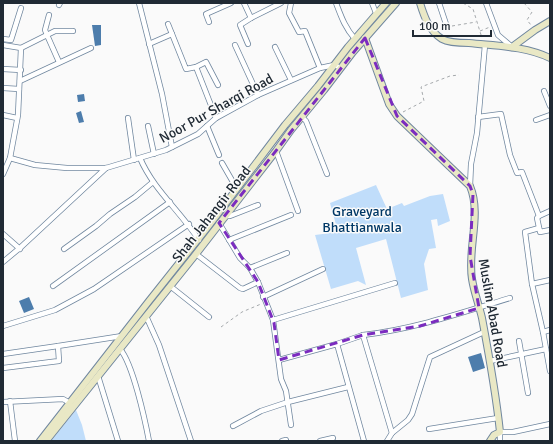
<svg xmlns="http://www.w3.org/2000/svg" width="553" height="444" font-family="Signika,sans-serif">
<rect width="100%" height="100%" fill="#fafafa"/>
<g fill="#c0ddfa">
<polygon points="376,185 387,209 402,203 404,206 430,196 443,194 450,221 438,226 437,219 431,220 436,248 429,249 424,264 428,290 401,298 386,239 356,248 366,285 358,281 331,289 315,235 338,232 330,203"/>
<polygon points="76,410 82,425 86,441 51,441"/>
</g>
<g fill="#4d7dac">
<polygon points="92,25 101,25 101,45 95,46"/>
<polygon points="84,94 85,101 78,102 77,95"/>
<polygon points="81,111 84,122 79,123 76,113"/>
<polygon points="29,297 34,309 24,313 19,301"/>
<polygon points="481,353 485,368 473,372 468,357"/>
</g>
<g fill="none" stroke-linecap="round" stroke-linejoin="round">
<g stroke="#70879f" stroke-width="6">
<g id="street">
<polyline points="139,3 162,94 172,147"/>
<polyline points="244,3 251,18 281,3"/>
<polyline points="291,3 289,13 299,32 305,31 320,68"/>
<path d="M336 3C341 16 345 28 355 39"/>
<polyline points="372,3 376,13"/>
<polyline points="439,3 447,27"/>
<polyline points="486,3 498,35 512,47"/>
<polyline points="59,5 60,3"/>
<polyline points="209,22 206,14 231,3"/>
<polyline points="168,24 186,69 196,67 206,62 218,85"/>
<polyline points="3,39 11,40 21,8"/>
<polyline points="149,44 172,34"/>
<polyline points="248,44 240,25 251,18"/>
<polyline points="3,45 21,48 47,35 45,30 49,15"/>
<polyline points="235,45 258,95"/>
<polyline points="275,47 291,80"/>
<polyline points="59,62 47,35 55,31 73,31"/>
<polyline points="196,67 216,118"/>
<polyline points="3,69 21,70"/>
<polyline points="20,81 91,48"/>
<polyline points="3,88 19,89"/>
<polyline points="544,91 550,106"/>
<polyline points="3,115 17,118"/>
<polyline points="302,117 306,121 327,174"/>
<polyline points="478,117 501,114 510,155 517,173 522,172 539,216"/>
<polyline points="128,118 134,160"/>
<polyline points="536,120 550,115"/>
<polyline points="148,126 154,154"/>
<polyline points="207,126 219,155"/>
<polyline points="276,151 298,211"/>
<polyline points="10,158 35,165 67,168 106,168 166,150 198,134 216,118 258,95 320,68 334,65 341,68"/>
<path d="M140 158C153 189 180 211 199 240"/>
<polyline points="222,163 237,189"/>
<polyline points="3,174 10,158 18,115 21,48"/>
<polyline points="470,186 471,164 477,133 485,45"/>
<polyline points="550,211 539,216 537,218 540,232 550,230"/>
<polyline points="226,216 230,216 258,205"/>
<polyline points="219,223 240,258 250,268 258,282 273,320 281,379 286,391 291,425"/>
<polyline points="539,228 525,232 532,284 543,332 550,371"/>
<polyline points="3,234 20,249"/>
<polyline points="229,240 291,215"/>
<polyline points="64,249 96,226 110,214 135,197 153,182"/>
<polyline points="196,254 240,288 243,289 258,282"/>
<polyline points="3,262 21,247 106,168"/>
<polyline points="250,268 287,253"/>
<polyline points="532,284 550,280"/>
<polyline points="53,286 170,202"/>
<polyline points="170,286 209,317"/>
<polyline points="263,297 323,269"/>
<polyline points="146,316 159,345 191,441"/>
<polyline points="273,320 395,283"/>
<polyline points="3,326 55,310 94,289 189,224"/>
<polyline points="543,332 550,330"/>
<path d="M363 335C414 329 461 313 510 298"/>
<polyline points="519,341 528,393"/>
<polyline points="337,344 363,335 392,433 387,441"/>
<path d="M120 349C133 364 145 420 149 441"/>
<polyline points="3,354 58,346"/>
<polyline points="279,360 337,344 364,441"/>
<polyline points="490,361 546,349"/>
<polyline points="3,368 59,361 58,346 122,336"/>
<polyline points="98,376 118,441"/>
<polyline points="10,401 15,441"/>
<polyline points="3,402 63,399 70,403"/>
<polyline points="233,426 261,411 288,402 348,387"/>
<polyline points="429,429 498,418"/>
<polyline points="392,433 408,420 412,414 430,357 484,332"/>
<polyline points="282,441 286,440"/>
<polyline points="320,441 333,438"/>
<polyline points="500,441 500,432 513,432 550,424"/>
</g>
</g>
<g stroke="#70879f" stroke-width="8">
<g id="secondary">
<path d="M420 3C424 16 429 31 442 39 449 43 461 43 469 43 496 46 525 46 550 58"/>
<path d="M365 38 389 104 397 116 470 186C482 215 467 249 472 279 474 292 479 305 482 318 489 355 496 394 500 432L494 435 490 441"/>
<polyline points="512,47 535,30 550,21"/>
<polyline points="40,441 149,301 207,228 285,125 318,86 348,47 386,3"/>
<polyline points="46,441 196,254 276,151 291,130 324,90 353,52 396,3"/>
</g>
</g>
<g stroke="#a5a9ac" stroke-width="1" stroke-dasharray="3 3" stroke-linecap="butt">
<polyline points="463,3 473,9 482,38"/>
<polyline points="524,3 532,12 527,20 531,25"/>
<polyline points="452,26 476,22"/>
<polyline points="480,31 490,27"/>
<polyline points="403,112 424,101 421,87 450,76 459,75"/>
<polyline points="221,327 242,312 261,304"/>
</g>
<use href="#street" stroke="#fff" stroke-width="4.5"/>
<use href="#secondary" stroke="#e9e8c5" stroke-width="6"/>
</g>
<path fill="none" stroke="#7b2cbf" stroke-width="3" stroke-dasharray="8 5" stroke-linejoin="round" d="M365 38 397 116 470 186 473 194 470 256 479 308 420 326 363 335 279 360 274 323 258 282 219 223Z"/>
<g text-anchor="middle" stroke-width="3" stroke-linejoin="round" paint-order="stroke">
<g font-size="14" fill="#202a34" stroke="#fafafa">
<text transform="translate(216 108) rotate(-29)" y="5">Noor Pur Sharqi Road</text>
<text transform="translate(211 214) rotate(-52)" y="5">Shah Jahangir Road</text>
<text transform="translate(493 313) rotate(80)" y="5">Muslim Abad Road</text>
</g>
<g font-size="14" fill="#003866" stroke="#fafafa">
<text x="362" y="216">Graveyard<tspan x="362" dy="16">Bhattianwala</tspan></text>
</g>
</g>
<rect width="553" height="444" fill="none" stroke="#202a34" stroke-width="8"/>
<path d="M413 30v6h78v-6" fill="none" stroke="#202a34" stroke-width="2"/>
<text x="419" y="30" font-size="12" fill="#202a34" stroke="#fafafa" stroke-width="3" paint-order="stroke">100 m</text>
</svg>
